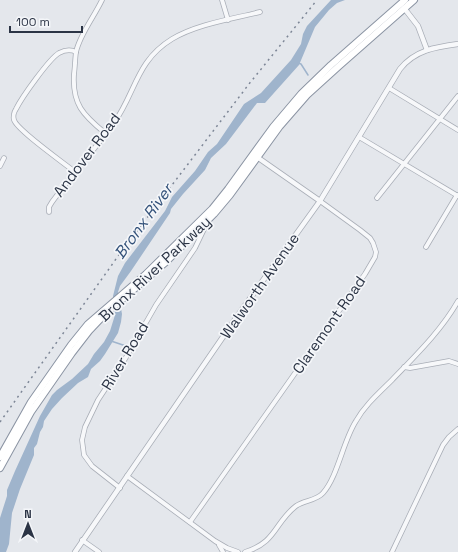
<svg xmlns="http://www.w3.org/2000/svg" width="458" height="552" font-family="'Space Grotesk',sans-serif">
<rect width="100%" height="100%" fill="#e4e7ec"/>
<polygon fill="#9fb4cc" points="331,0 345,0 337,3 329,10 315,27 299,65 265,103 257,103 226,144 211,158 205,170 183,194 171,209 170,213 131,271 120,286 118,292 122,314 121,322 118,333 105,354 100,361 91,369 88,377 78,383 62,398 52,409 44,421 43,427 40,432 37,444 34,448 34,455 20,489 12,513 9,544 6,552 0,552 0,518 7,496 7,490 15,471 40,416 52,395 57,390 72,379 88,364 94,354 104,342 110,331 115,315 113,296 118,276 125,263 165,211 172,197 195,171 208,152 217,144 244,104 261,93 291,60 301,44 303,34 307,26"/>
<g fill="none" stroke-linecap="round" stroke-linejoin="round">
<g stroke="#9fb4cc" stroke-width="1.5">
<polyline points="298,63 301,64 308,75"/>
<polyline points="111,341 126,346"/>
</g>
<g stroke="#a9aeb7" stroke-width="5.5">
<g id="minor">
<path d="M102 0C94 17 80 34 76 52 75 59 75 67 74 74 72 104 83 115 105 133"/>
<polyline points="222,0 228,20"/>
<polyline points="389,88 458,130"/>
<polyline points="359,137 458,196"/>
<polyline points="0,166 4,158"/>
<path d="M75 172C64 163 17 130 14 120 13 117 14 112 16 109 22 97 49 59 59 53 65 50 70 49 76 52"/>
<polyline points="377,198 458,96"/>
<path d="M49 212V207L52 202C72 175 94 150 114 123 136 92 136 61 172 39 197 24 232 19 260 12"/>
<polyline points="426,247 457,195"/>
<polyline points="404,367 410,368 449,361 458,364"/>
<polyline points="127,476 215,541 227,548 238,552"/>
<polyline points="120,488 92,466 84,455 82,440 85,427 98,400 125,359 156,305 195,248 208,221"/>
<polyline points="190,522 365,274 375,257 376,252 373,243 370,238 360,230 320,201"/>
<polyline points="82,540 99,552"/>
<polyline points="219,545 223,552"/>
<path d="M245 552C277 542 274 523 296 506 304 500 316 501 323 493 338 476 343 441 356 421 365 405 379 393 392 380 415 356 441 331 458 301"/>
<polyline points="392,552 443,445 449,437 458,429"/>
</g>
</g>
<g stroke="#a9aeb7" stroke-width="6">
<g id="tertiary">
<polyline points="404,8 418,26 427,50"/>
<polyline points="257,157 320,201"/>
<path d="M75 552 236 318 320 201 400 69C415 50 436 47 458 44"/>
</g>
</g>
<g stroke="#8b94a3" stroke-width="8">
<g id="trunk">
<polyline points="0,457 31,402 71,345 88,324 146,274 212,209 228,189 273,127 301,94 331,65 405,0"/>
<polyline points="0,468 31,412 72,353 89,331 106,313 166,262 214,214 230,195 280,126 307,95 339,66 414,0"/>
</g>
</g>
<use href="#minor" stroke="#f7f8fa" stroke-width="4"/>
<use href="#tertiary" stroke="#f7f8fa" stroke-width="4.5"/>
<use href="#trunk" stroke="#fff" stroke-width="6"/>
<polyline stroke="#7d8696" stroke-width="1.5" stroke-dasharray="2 4" stroke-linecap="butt" points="0,422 121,252 249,84 317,0"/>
</g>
<g text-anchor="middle" stroke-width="3.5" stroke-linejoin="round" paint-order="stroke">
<g font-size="15" fill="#2b3445" stroke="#f4f6f9">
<text transform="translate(87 155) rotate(-53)" y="5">Andover Road</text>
<text transform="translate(155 269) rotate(-43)" y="5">Bronx River Parkway</text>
<text transform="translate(260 286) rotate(-55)" y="5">Walworth Avenue</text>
<text transform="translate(329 325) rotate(-55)" y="5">Claremont Road</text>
<text transform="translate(125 356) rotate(-59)" y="5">River Road</text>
</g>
<g font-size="16" font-style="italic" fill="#34527a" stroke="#f4f6f9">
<text transform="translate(143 221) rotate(-54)" y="6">Bronx River</text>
</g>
</g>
<g transform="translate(28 524)" stroke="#f4f6f9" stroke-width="3" paint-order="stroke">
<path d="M0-3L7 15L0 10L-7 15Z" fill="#2b3445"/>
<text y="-6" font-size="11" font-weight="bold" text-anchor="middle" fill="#2b3445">N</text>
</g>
<path d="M10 26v6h72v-6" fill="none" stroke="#2b3445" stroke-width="2"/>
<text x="16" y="26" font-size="12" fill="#2b3445" stroke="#f4f6f9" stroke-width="3" paint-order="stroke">100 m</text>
</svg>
